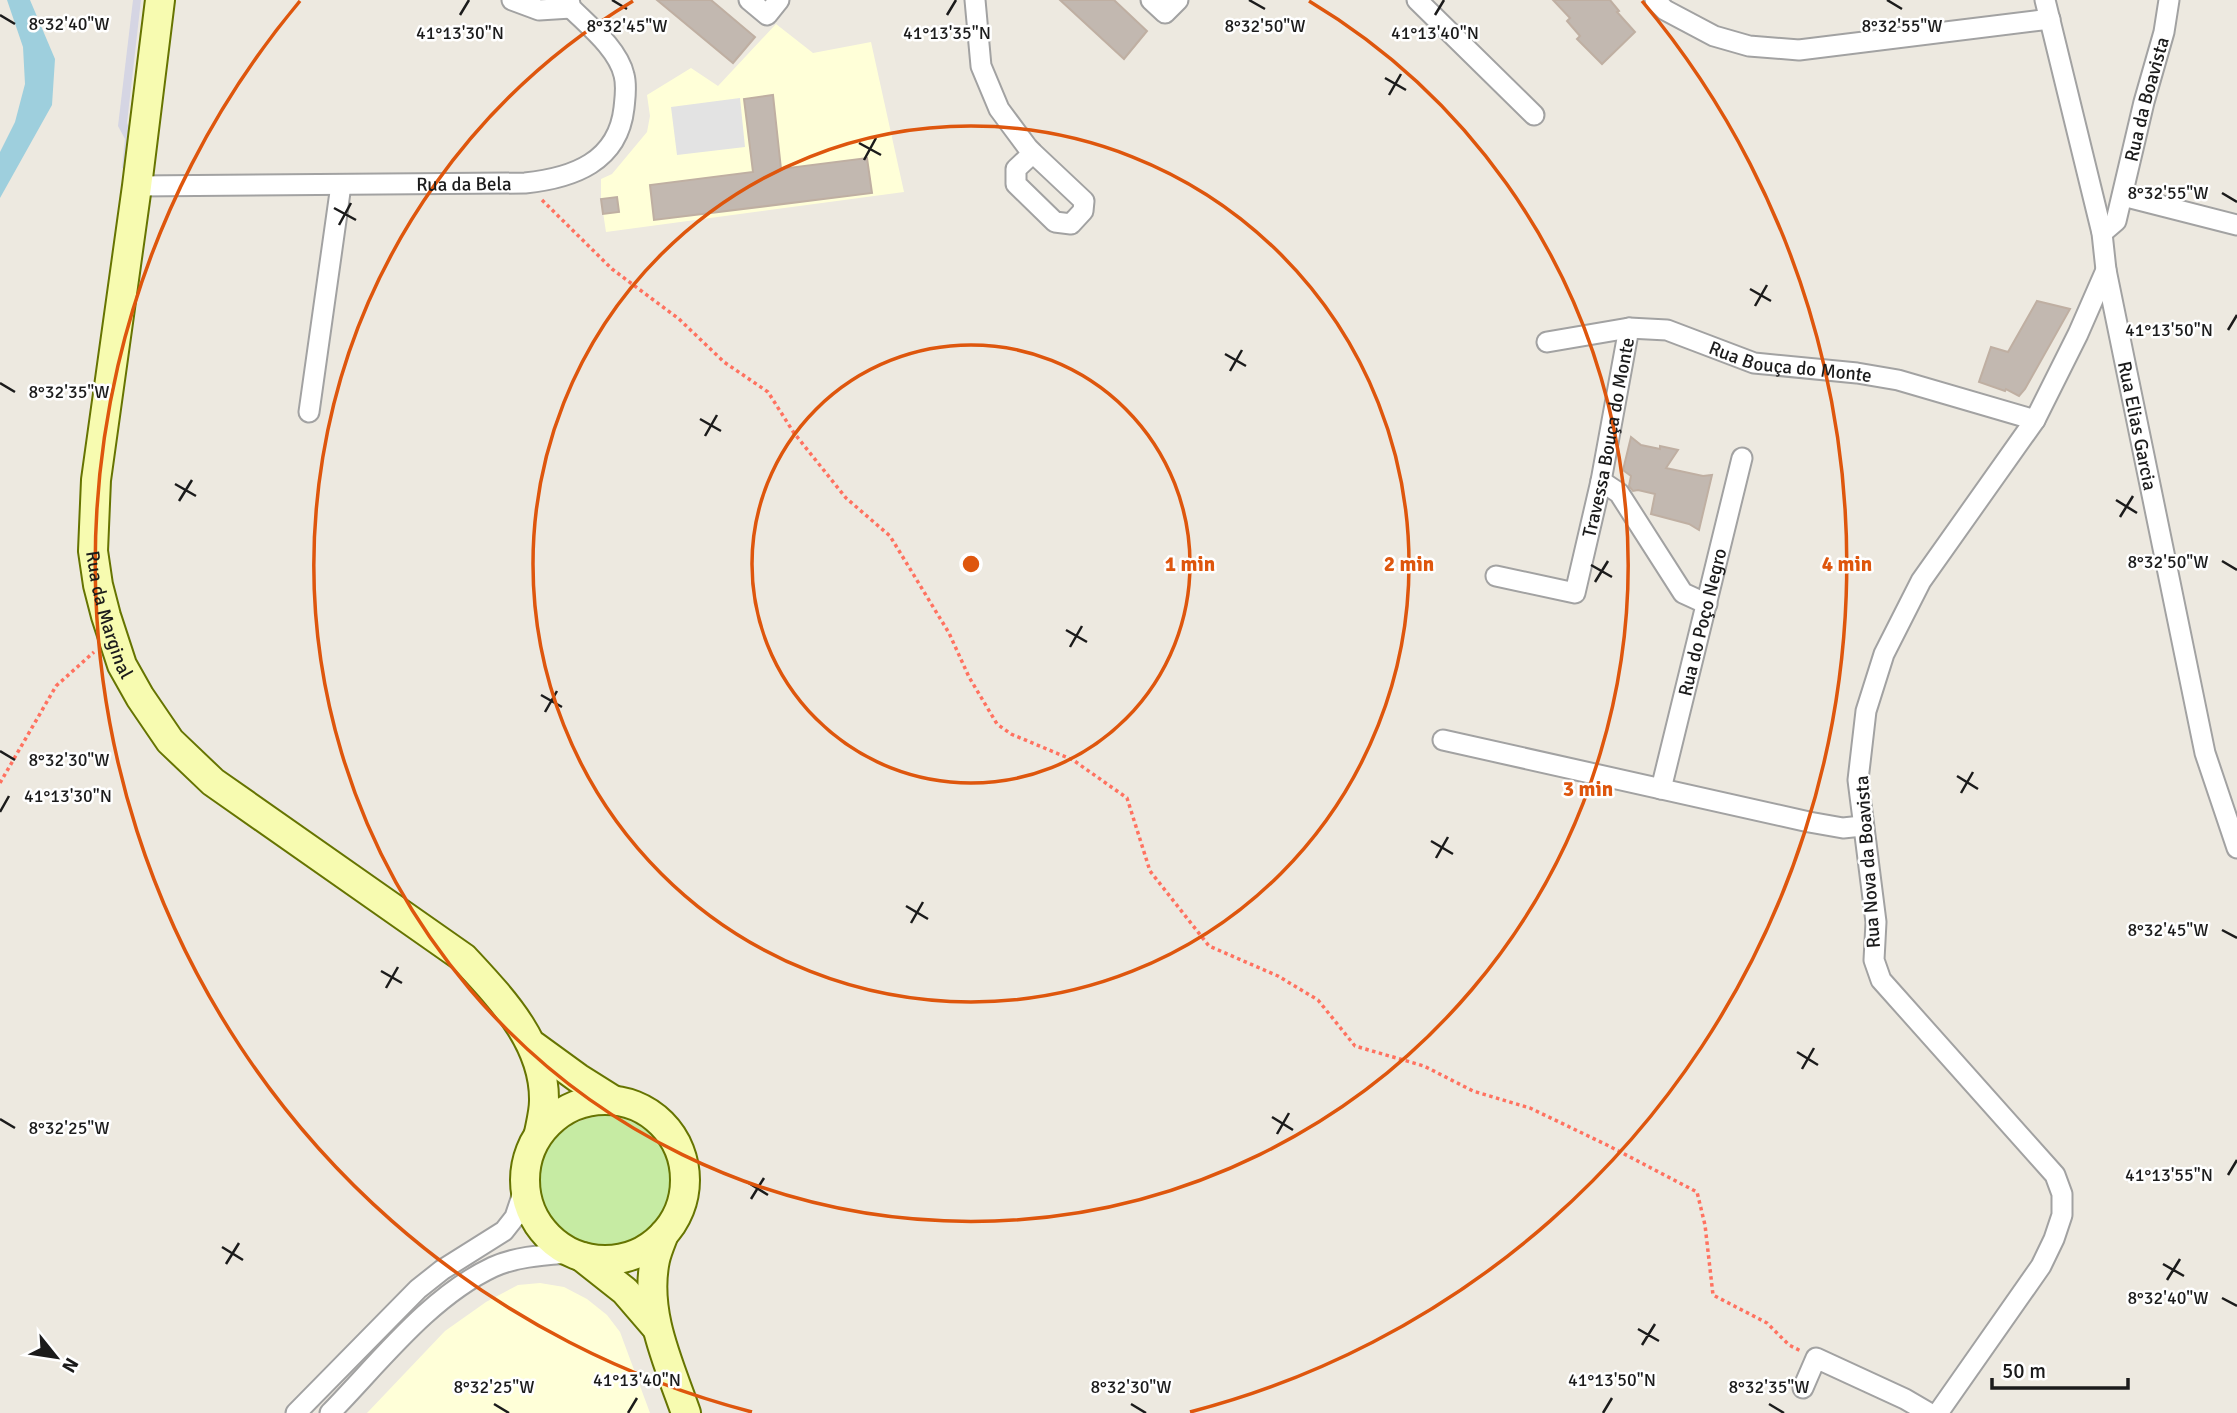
<svg xmlns="http://www.w3.org/2000/svg" width="2237" height="1413" font-family="Signika,sans-serif">
<rect width="100%" height="100%" fill="#ede9e0"/>
<g fill="#ffffd8">
<polygon points="776,24 813,53 871,42 904,192 606,232 601,199 601,179 612,174 647,132 650,116 647,95 691,68 718,86"/>
<polygon points="540,1283 564,1287 587,1299 607,1315 620,1332 650,1413 367,1413 445,1331 486,1302 518,1285"/>
</g>
<circle fill="#c6eba3" cx="605" cy="1181" r="65"/>
<polygon fill="#e3e3e3" points="740,98 745,147 677,155 671,107"/>
<polygon fill="#d5d5e3" points="133,0 141,0 127,123 131,133 127,169 122,168 125,139 118,126"/>
<polygon fill="#9ecfdd" points="7,0 30,0 55,59 52,105 0,198 0,152 15,122 25,84 23,47"/>
<g fill="#c2b8b0" stroke="#bfafa2" stroke-width="2">
<polygon points="657,0 711,0 755,37 733,63"/>
<polygon points="1060,0 1114,0 1147,31 1124,59"/>
<polygon points="1553,0 1610,0 1619,11 1617,12 1635,32 1602,64 1577,39 1580,36 1567,21 1570,18"/>
<polygon points="773,95 781,169 867,158 872,193 654,220 650,185 753,172 744,99"/>
<polygon points="617,197 619,212 603,214 601,199"/>
<polygon points="2037,301 2070,309 2025,389 2019,396 2006,389 2005,391 1979,382 1991,347 2008,352"/>
<polygon points="1631,437 1641,445 1660,449 1660,446 1678,450 1666,468 1703,476 1712,475 1699,530 1689,524 1651,514 1655,494 1638,490 1633,491 1629,486 1631,476 1623,470"/>
</g>
<g fill="none" stroke-linecap="round" stroke-linejoin="round">
<g stroke="#a2a2a2" stroke-width="23">
<g id="street">
<polyline points="512,0 539,10 571,8"/>
<polyline points="749,0 767,15 779,0"/>
<polyline points="975,0 981,66 999,109 1028,148 1033,153 1084,201 1083,211 1071,224 1055,222 1016,184 1016,169 1033,153"/>
<polyline points="1151,0 1165,13 1178,0"/>
<polyline points="1417,0 1534,115"/>
<polyline points="1655,0 1665,10 1714,36 1749,46 1799,50 2050,19"/>
<path id="s1" d="M2045 0 2102 233 2106 270 2205 753 2237 848"/>
<path id="s2" d="M137 186 525 183C573 178 618 162 624 108 625 98 627 86 624 75 618 49 589 26 571 8L569 0"/>
<polyline points="2123,196 2237,225"/>
<path id="s3" d="M2102 233 2116 221 2144 102 2164 32 2169 0"/>
<path id="s4" d="M1547 342 1629 328 1667 330 1754 363 1857 373 1898 380 2035 420"/>
<polyline points="309,412 341,185"/>
<polyline points="1601,481 1619,493 1683,593 1707,604"/>
<path id="s5" d="M1496 576 1575 593 1601 481 1629 328"/>
<polyline points="1443,740 1809,822 1843,828 1862,826"/>
<path id="s6" d="M1661 789 1742 458"/>
<polyline points="1803,1388 1816,1358 1905,1399 1929,1413"/>
<polyline points="296,1413 418,1289 442,1270 504,1231 515,1217 521,1199 524,1177"/>
<path d="M330 1413C379 1363 429 1297 493 1267 517 1256 546 1255 572 1253"/>
<polyline points="1938,1413 2041,1266 2054,1239 2062,1215 2062,1194 2055,1175 1881,980 1874,960 1876,922 1858,780 1866,711 1884,654 1921,581 2035,420 2078,334 2106,270"/>
</g>
</g>
<g stroke="#667401" stroke-width="32">
<g id="secondary">
<path id="s7" d="M160 0 137 186 96 480 93 551 98 585 106 616 122 665 140 697 170 741 213 782 464 958C501 998 545 1043 544 1101 544 1111 541 1123 539 1133"/>
<polyline points="534,1046 578,1078 613,1100"/>
<circle cx="605" cy="1180" r="80"/>
<path d="M664 1234C661 1242 657 1251 655 1260 644 1313 669 1364 686 1413"/>
<polyline points="582,1257 625,1291 656,1327"/>
</g>
</g>
<g stroke="#ff7260" stroke-width="3.5" stroke-dasharray="3.5 3.5" stroke-linecap="butt">
<polyline points="542,200 612,269 679,319 724,362 768,392 794,433 846,498 890,536 949,633 969,677 997,724 1011,734 1073,760 1127,798 1150,871 1209,946 1278,976 1318,1000 1355,1046 1424,1066 1473,1091 1530,1108 1607,1145 1697,1192 1705,1225 1713,1295 1767,1323 1789,1345 1801,1351"/>
<polyline points="0,783 56,686 94,652"/>
</g>
<use href="#street" stroke="#fff" stroke-width="19"/>
<use href="#secondary" stroke="#f7fbb0" stroke-width="28"/>
</g>
<path fill="none" stroke="#1b1b1b" stroke-width="2.5" d="M612 0 627 9M1249 0 1265 9M1887 0 1902 9M0 15 15 24M460 15 469 0M947 15 956 0M1435 15 1444 0M1385 78 1406 90M1389 95 1401 74M859 143 881 155M864 160 876 138M2222 193 2237 202M334 208 356 220M339 225 351 203M1750 289 1771 301M1755 306 1767 285M2228 330 2237 315M1225 354 1246 366M1230 371 1242 350M0 383 15 392M700 419 721 431M705 436 717 415M175 484 196 496M2116 500 2137 513M179 501 192 480M2120 517 2133 496M2222 561 2237 570M1591 565 1612 577M1595 582 1608 561M1066 630 1087 642M1070 647 1082 626M541 695 562 707M545 712 557 691M0 751 15 760M1957 776 1978 789M1961 793 1973 772M0 812 9 796M1431 841 1453 854M1436 858 1448 837M906 906 928 919M911 923 923 902M2222 930 2237 938M381 971 402 983M386 988 398 967M1797 1052 1818 1065M1802 1069 1814 1048M1272 1117 1293 1130M0 1119 15 1128M1277 1134 1289 1113M2228 1175 2237 1160M747 1182 768 1195M751 1199 764 1178M222 1247 243 1260M226 1264 239 1243M2163 1264 2184 1276M2167 1280 2180 1259M2222 1298 2237 1306M1638 1329 1659 1341M1642 1345 1655 1324M494 1404 509 1413M1131 1404 1146 1413M1769 1404 1784 1413M628 1413 637 1398M1603 1413 1612 1398"/>
<g fill="none" stroke="#de560d" stroke-width="3.5">
<circle cx="971" cy="564" r="219"/>
<circle cx="971" cy="564" r="438"/>
<path d="M1309 1A657 657 0 1 1 633 1"/>
<path d="M752 1412A876 876 0 0 1 300 1M1642 1A876 876 0 0 1 1190 1412"/>
</g>
<g text-anchor="middle" stroke-width="5" stroke-linejoin="round" paint-order="stroke">
<g font-size="19" fill="#1b1b1b" stroke="#fff">
<text dy="7" stroke="none"><textPath href="#s3" startOffset="144">Rua da Boavista</textPath></text>
<text dy="7" stroke="none"><textPath href="#s2" startOffset="327">Rua da Bela</textPath></text>
<text dy="7" stroke="none"><textPath href="#s4" startOffset="250">Rua Bouça do Monte</textPath></text>
<text dy="7" stroke="none"><textPath href="#s1" startOffset="436">Rua Elias Garcia</textPath></text>
<text dy="7" stroke="none"><textPath href="#s5" startOffset="240">Travessa Bouça do Monte</textPath></text>
<text dy="7" stroke="none"><textPath href="#s7" startOffset="621">Rua da Marginal</textPath></text>
<text dy="7" stroke="none"><textPath href="#s6" startOffset="172">Rua do Poço Negro</textPath></text>
<text transform="translate(1867 862) rotate(-94)" y="7">Rua Nova da Boavista</text>
</g>
</g>
<g font-size="18" text-anchor="middle" fill="#1b1b1b" stroke="#fff" stroke-width="5" stroke-linejoin="round" paint-order="stroke">
<text x="69" y="30">8°32'40"W</text>
<text x="627" y="32">8°32'45"W</text>
<text x="1265" y="32">8°32'50"W</text>
<text x="1902" y="32">8°32'55"W</text>
<text x="460" y="39">41°13'30"N</text>
<text x="947" y="39">41°13'35"N</text>
<text x="1435" y="39">41°13'40"N</text>
<text x="2168" y="199">8°32'55"W</text>
<text x="2169" y="336">41°13'50"N</text>
<text x="69" y="398">8°32'35"W</text>
<text x="2168" y="568">8°32'50"W</text>
<text x="69" y="766">8°32'30"W</text>
<text x="68" y="802">41°13'30"N</text>
<text x="2168" y="936">8°32'45"W</text>
<text x="69" y="1134">8°32'25"W</text>
<text x="2169" y="1181">41°13'55"N</text>
<text x="2168" y="1304">8°32'40"W</text>
<text x="637" y="1386">41°13'40"N</text>
<text x="1612" y="1386">41°13'50"N</text>
<text x="494" y="1393">8°32'25"W</text>
<text x="1131" y="1393">8°32'30"W</text>
<text x="1769" y="1393">8°32'35"W</text>
</g>
<circle cx="971" cy="564" r="10" fill="#de560d" stroke="#fff" stroke-width="3.5"/>
<g font-size="21" text-anchor="middle" font-weight="bold" fill="#de560d" stroke="#fff" stroke-width="5" stroke-linejoin="round" paint-order="stroke">
<text x="1190" y="571">1 min</text>
<text x="1409" y="571">2 min</text>
<text x="1847" y="571">4 min</text>
<text x="1588" y="796">3 min</text>
</g>
<g transform="translate(56 1357) rotate(120)" stroke="#ffffff" stroke-width="5" paint-order="stroke">
<path d="M0-5L12 26L0 18L-12 26Z" fill="#1b1b1b"/>
<text y="-10" font-size="19" font-weight="bold" text-anchor="middle" fill="#1b1b1b">N</text>
</g>
<path d="M1992 1378v10h136v-10" fill="none" stroke="#1b1b1b" stroke-width="3.5"/>
<text x="2002" y="1378" font-size="21" fill="#1b1b1b" stroke="#ffffff" stroke-width="5" paint-order="stroke">50 m</text>
</svg>
